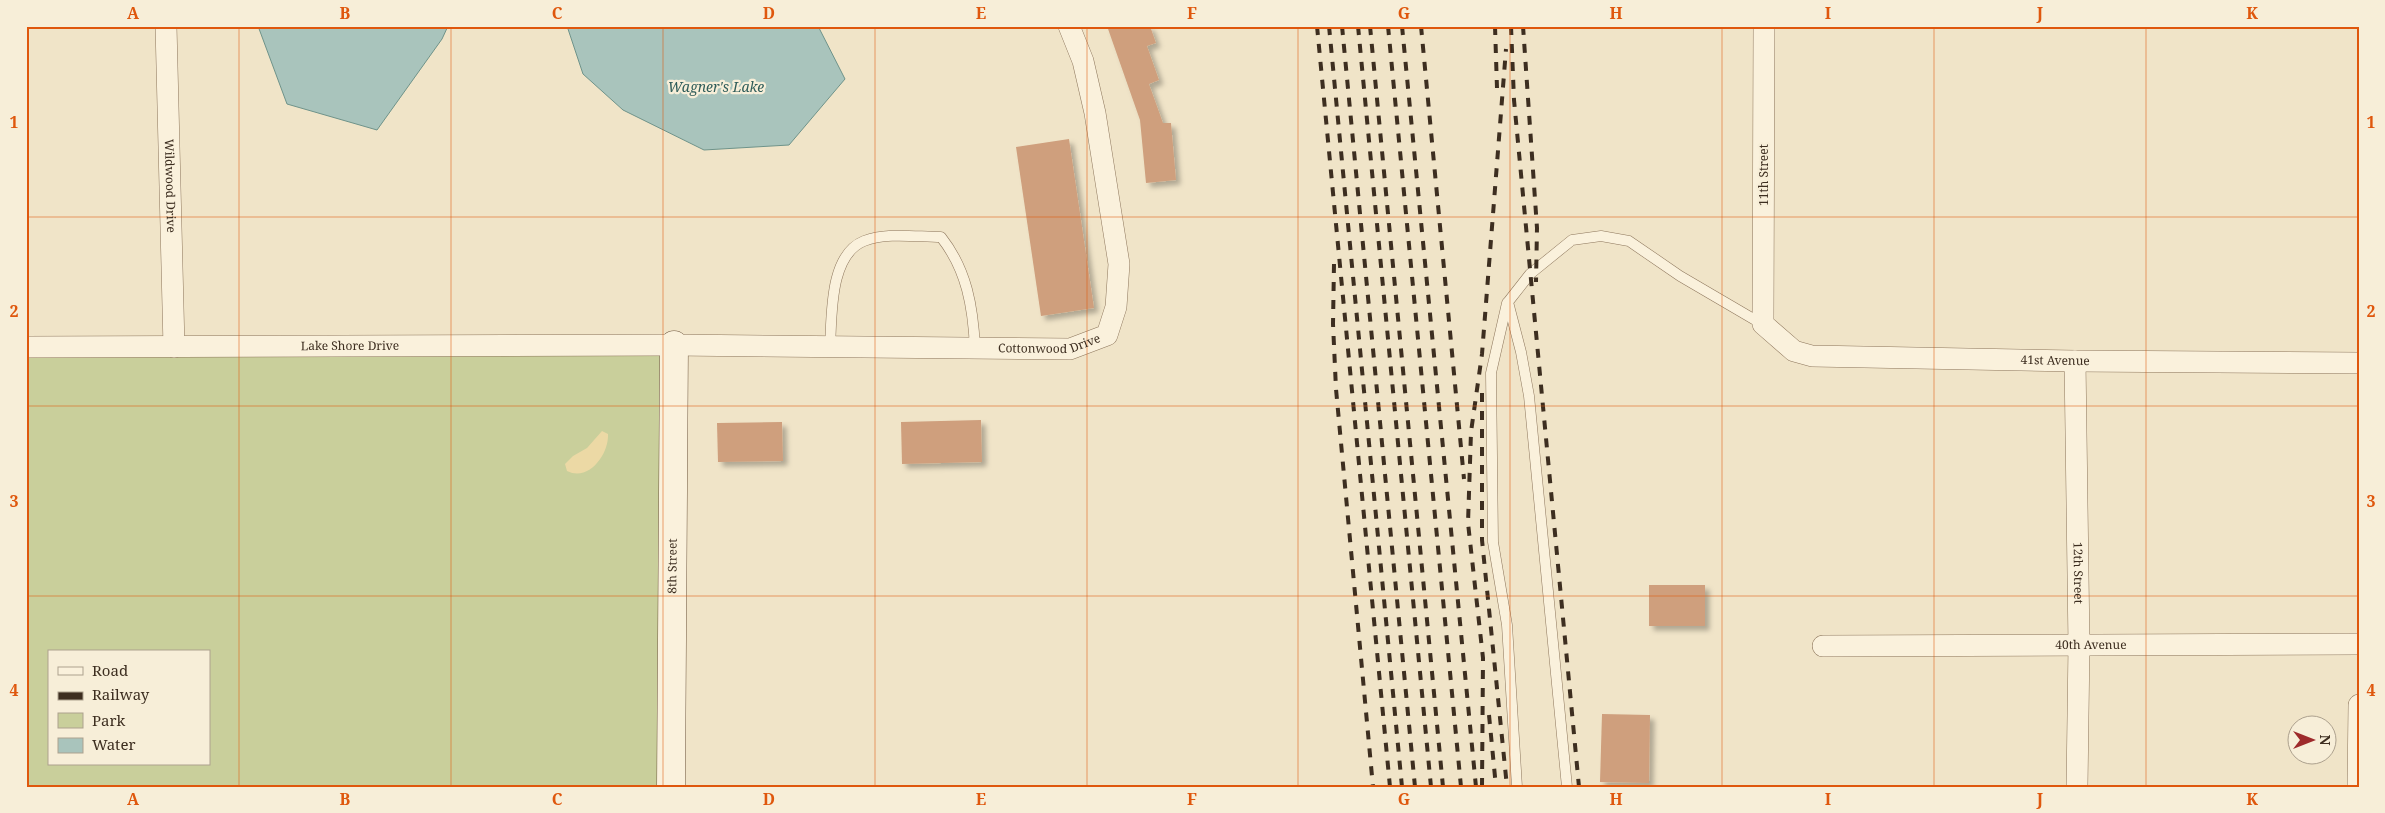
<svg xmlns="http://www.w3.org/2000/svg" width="2385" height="813" font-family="'Noto Serif',serif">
<defs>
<filter id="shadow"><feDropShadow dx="4.5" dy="4.5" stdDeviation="2.5" flood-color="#0004"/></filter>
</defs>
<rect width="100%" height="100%" fill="#f0e4c8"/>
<path fill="#c9cf9b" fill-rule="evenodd" d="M674 345 671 787H26V347ZM49 652H209V764H49Z"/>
<path fill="#ecd9a5" d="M602 431 608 434C609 454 589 482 567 471L565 464 573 456 587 448Z"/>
<g fill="#a9c4bc" stroke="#6f938a">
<polygon points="258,26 448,26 442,39 377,130 287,104"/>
<polygon points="567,26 818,26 845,79 789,145 704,150 623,110 583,74"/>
</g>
<g fill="#cf9f7d" filter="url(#shadow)">
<polygon points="1107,26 1150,26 1156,43 1147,46 1159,80 1149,84 1163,123 1171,123 1176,180 1146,183 1140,120"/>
<polygon points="1069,139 1094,308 1041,316 1016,147"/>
<polygon points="981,420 982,462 902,464 901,422"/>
<polygon points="782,422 783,461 718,462 717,423"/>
<rect x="1649" y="585" width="56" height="41"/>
<polygon points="1602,714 1650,715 1649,783 1600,782"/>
</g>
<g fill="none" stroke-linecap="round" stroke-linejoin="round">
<g stroke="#8d765c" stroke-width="11">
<g id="lane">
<polyline points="1507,303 1491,373 1493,542 1507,625 1517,787"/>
<path d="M830 347C832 316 829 255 864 241 887 232 917 237 941 237 967 270 973 307 975 348"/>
<polyline points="1567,787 1529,396 1521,352 1508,302 1530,274 1572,240 1601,236 1629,241 1680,276 1762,324"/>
</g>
</g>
<g stroke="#8d765c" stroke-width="22">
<g id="street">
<path id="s1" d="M166 26 174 347"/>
<path id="s2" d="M1764 26 1763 324 1794 351 1812 356 2075 361 2359 363"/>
<path id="s3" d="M26 347 674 345 1070 349 1107 335 1116 307 1119 264 1095 113 1083 61 1069 26"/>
<path id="s4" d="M2075 361 2079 645 2077 787"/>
<path id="s5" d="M1823 646 2359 644"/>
<polyline points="2358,787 2359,705"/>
</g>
</g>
<g stroke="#6f573f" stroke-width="29">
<g id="secondary">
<path id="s6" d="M671 787 674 345"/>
</g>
</g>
<use href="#lane" stroke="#faf1dc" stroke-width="10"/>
<use href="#street" stroke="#faf1dc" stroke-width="21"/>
<use href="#secondary" stroke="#faf1dc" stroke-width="28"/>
<g stroke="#3d2e20" stroke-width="4" stroke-dasharray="9 9" stroke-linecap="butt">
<polyline points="1317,26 1390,787"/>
<polyline points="1329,26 1402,787"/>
<polyline points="1342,26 1415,787"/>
<polyline points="1358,26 1431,787"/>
<polyline points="1370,26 1443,787"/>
<polyline points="1388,26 1461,787"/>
<polyline points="1402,26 1476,787"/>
<polyline points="1421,26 1464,479"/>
<polyline points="1495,26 1497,88"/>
<polyline points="1511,26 1514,100 1579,787"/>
<polyline points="1523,26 1537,228 1536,282"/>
<polyline points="1334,264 1333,324 1336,389 1373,787"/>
<polyline points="1482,393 1482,540 1507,787"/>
<polyline points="1489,715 1496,787"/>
<polyline points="1482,787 1483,658 1468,523 1471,432 1482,354 1506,49"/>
</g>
</g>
<path fill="none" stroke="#df570d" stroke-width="1" stroke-opacity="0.55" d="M239 26V787M451 26V787M663 26V787M875 26V787M1087 26V787M1298 26V787M1510 26V787M1722 26V787M1934 26V787M2146 26V787M26 217H2359M26 406H2359M26 596H2359"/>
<g text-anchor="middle" stroke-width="4.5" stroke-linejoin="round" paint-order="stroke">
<g font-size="12" fill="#3d2e20" stroke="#f7eed8">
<text transform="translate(1764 175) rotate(-90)" y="4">11th Street</text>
<text dy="4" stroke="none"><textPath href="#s1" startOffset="160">Wildwood Drive</textPath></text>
<text dy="4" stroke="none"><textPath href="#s3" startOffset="1024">Cottonwood Drive</textPath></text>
<text dy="4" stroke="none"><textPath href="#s3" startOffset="324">Lake Shore Drive</textPath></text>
<text dy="4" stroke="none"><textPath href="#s2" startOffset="601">41st Avenue</textPath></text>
<text dy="4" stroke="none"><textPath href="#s6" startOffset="221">8th Street</textPath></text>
<text dy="4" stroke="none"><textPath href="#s4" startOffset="212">12th Street</textPath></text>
<text dy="4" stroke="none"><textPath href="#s5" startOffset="268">40th Avenue</textPath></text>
</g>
<g font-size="14" font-style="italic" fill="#2f5d5a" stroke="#f7eed8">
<text x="716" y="92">Wagner's Lake</text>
</g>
</g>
<rect width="2385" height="813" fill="none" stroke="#f7eed8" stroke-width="55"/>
<rect x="48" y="650" width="162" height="115" fill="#f7eed8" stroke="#ada18e"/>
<rect x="58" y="667" width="25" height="8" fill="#faf1dc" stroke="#ada18e"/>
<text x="92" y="676" font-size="15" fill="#3d2e20">Road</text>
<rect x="58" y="692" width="25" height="8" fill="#3d2e20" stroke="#ada18e"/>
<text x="92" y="700" font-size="15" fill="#3d2e20">Railway</text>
<rect x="58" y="713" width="25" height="15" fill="#c9cf9b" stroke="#ada18e"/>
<text x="92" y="726" font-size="15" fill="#3d2e20">Park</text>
<rect x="58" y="738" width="25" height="15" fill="#a9c4bc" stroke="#ada18e"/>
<text x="92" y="750" font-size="15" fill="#3d2e20">Water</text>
<g transform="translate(2312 740) rotate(90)"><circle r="24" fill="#f7eed8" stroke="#ada18e"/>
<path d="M0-4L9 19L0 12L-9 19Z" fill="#9e2a2b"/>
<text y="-8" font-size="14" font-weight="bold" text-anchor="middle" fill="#3d2e20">N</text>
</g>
<rect x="28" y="28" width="2330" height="758" fill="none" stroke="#df570d" stroke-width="2"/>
<g font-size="16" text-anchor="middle" font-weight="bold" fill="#df570d">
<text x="133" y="19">A</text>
<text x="345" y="19">B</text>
<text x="557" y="19">C</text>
<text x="769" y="19">D</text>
<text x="981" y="19">E</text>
<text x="1192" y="19">F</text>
<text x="1404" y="19">G</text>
<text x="1616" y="19">H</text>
<text x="1828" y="19">I</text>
<text x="2040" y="19">J</text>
<text x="2252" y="19">K</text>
<text x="14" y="128">1</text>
<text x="2371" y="128">1</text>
<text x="14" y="317">2</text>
<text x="2371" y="317">2</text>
<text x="14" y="507">3</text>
<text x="2371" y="507">3</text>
<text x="14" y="696">4</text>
<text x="2371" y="696">4</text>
<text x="133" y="805">A</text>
<text x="345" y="805">B</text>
<text x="557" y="805">C</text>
<text x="769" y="805">D</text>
<text x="981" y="805">E</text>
<text x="1192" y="805">F</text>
<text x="1404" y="805">G</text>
<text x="1616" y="805">H</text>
<text x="1828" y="805">I</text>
<text x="2040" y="805">J</text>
<text x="2252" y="805">K</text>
</g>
</svg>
